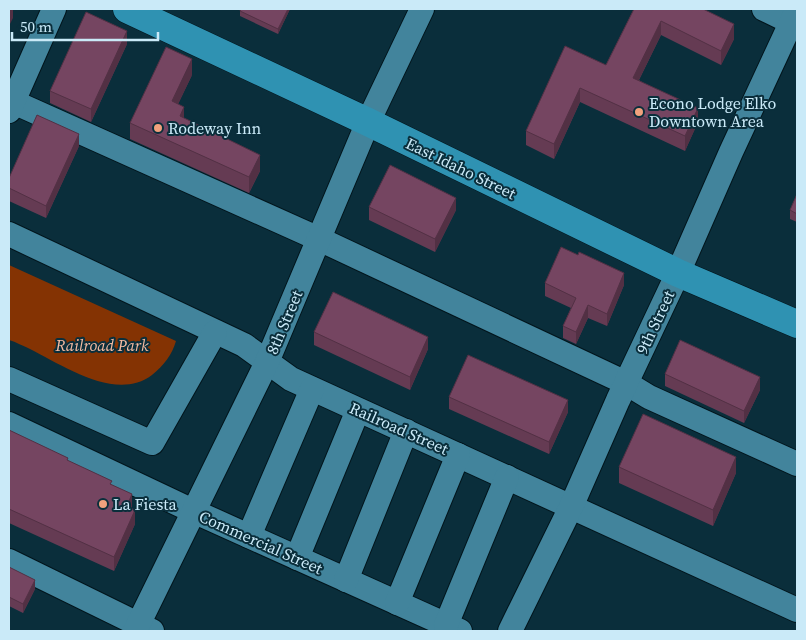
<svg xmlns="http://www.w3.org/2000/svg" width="806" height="640" font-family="'Source Serif 4',serif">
<rect width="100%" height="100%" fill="#0a2e3b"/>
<path fill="#843303" d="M9 265 176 341C172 355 164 365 152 375 116 402 64 366 30 349 23 346 16 342 9 340Z"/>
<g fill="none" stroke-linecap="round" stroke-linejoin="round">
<g stroke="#02151c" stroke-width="26">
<g id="minor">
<polyline points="764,9 797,25"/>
<polyline points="9,100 319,239 626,383 649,397 797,464"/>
<polyline points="9,111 54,9"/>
<polyline points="9,234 244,345 291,379 797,610"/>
<polyline points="9,379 152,443 215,332"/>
<polyline points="9,424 193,511 460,631"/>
<polyline points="249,536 312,389"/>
<polyline points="297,558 358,410"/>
<polyline points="9,561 152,631"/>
<polyline points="346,580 406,431"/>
<polyline points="397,603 458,455"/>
<polyline points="446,625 507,477"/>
<polyline points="135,631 267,362 368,122 422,9"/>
<polyline points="510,631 571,507 618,400 678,273 731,152 797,10"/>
</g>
</g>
<g stroke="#02151c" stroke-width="29">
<polyline id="major" points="127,9 368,122 678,273 797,324"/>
</g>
<use href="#minor" stroke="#42849c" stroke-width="24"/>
<use href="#major" stroke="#2f92b2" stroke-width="28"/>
</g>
<g fill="#653b53">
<polygon points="241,9 290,9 278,34 240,16 240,11"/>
<polygon points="634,9 734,39 721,65 661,35 639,80 698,122 685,151 580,102 554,159 526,145 526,131 606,65"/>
<polygon points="127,44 91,122 50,103 50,91"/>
<polygon points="192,75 178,104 184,119 260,171 249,193 130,139 130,123"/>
<polygon points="79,146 46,218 9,201 9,178"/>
<polygon points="797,194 797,222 790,219 790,210"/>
<polygon points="369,207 456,210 435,252 369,220"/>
<polygon points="545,283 624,285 607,326 588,318 576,344 563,338 563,326 571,308 545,296"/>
<polygon points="314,332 428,349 410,390 314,345"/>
<polygon points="665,374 760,390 744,423 665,386"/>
<polygon points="449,397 568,412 549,454 449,409"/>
<polygon points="9,430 68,461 112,485 132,508 135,524 114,571 9,523"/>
<polygon points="619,467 736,473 713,526 619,483"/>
<polygon points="9,567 35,589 23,613 9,606"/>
</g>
<g fill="#523044">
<polygon points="10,9 13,9 13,18 9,26 9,12"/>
<polygon points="288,9 290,9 278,34 278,29"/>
<polygon points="661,21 661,35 633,92 633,78"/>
<polygon points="734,24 734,39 721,65 721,51"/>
<polygon points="127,31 127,44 91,122 91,109"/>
<polygon points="192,59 192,75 172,117 172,101"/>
<polygon points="580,88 580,102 554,159 554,144"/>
<polygon points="184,107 184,123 180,116"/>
<polygon points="698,108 698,122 685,151 685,136"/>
<polygon points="79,134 79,146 46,218 46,206"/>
<polygon points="260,155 260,171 249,193 249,177"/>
<polygon points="456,198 456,210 435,252 435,239"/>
<polygon points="624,273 624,285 607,326 607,314"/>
<polygon points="588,305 588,318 576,344 576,332"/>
<polygon points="428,337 428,349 410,390 410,377"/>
<polygon points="760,377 760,390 744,423 744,411"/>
<polygon points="568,400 568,412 549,454 549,442"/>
<polygon points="736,457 736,473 713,526 713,510"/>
<polygon points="132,494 132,509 127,506"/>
<polygon points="135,510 135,524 114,571 114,557"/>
<polygon points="35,580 35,589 23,613 23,604"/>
</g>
<g fill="#754561" stroke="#523044">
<polygon points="241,9 288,9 278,29 240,11"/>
<polygon points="634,9 703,9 734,24 721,51 661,21 633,78 698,108 685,136 580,88 554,144 526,131 565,46 606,65"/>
<polygon points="86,12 127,31 91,109 50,91"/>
<polygon points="166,47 192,59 172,101 184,107 180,116 260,155 249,177 130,123"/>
<polygon points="37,115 79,134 46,206 9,188 9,178"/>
<polygon points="390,165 456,198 435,239 369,207"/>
<polygon points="797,194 797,214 790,210"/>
<polygon points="561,247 578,255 579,252 624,273 607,314 588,305 576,332 563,326 576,298 545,283"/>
<polygon points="333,292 428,337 410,377 314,332"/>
<polygon points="680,340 760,377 744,411 665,374"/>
<polygon points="468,355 568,400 549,442 449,397"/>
<polygon points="643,414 736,457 713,510 619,467"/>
<polygon points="9,430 68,458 67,460 112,481 110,484 132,494 127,506 135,510 114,557 9,509"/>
<polygon points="9,567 35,580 23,604 9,597"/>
</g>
<g fill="#f1a17d" stroke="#0a2e3b" stroke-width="2">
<circle cx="639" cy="112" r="5"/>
<circle cx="158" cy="128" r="5"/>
<circle cx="103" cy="504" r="5"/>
</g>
<g text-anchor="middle" stroke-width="4" stroke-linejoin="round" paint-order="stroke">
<g font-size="16" fill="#caeaf8" stroke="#0a2e3b" text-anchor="start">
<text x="649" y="109">Econo Lodge Elko<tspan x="649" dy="18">Downtown Area</tspan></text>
<text x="168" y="134">Rodeway Inn</text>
<text x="113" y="510">La Fiesta</text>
</g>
<g font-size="16" fill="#caeaf8" stroke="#0a2e3b">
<text transform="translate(461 168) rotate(26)" y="6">East Idaho Street</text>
<text transform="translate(284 322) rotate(-67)" y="6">8th Street</text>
<text transform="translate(655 322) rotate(-65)" y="6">9th Street</text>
<text transform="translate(399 428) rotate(24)" y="6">Railroad Street</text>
<text transform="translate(261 542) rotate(24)" y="6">Commercial Street</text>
</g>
<g font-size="16" font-style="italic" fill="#f6bca2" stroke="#0a2e3b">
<text x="102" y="351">Railroad Park</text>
</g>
</g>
<rect width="806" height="640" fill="none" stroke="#caeaf8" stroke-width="20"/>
<path d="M12 32v8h146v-8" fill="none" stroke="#caeaf8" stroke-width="2.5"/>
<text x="20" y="32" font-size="15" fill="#caeaf8" stroke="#0a2e3b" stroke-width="4" paint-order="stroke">50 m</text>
</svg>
